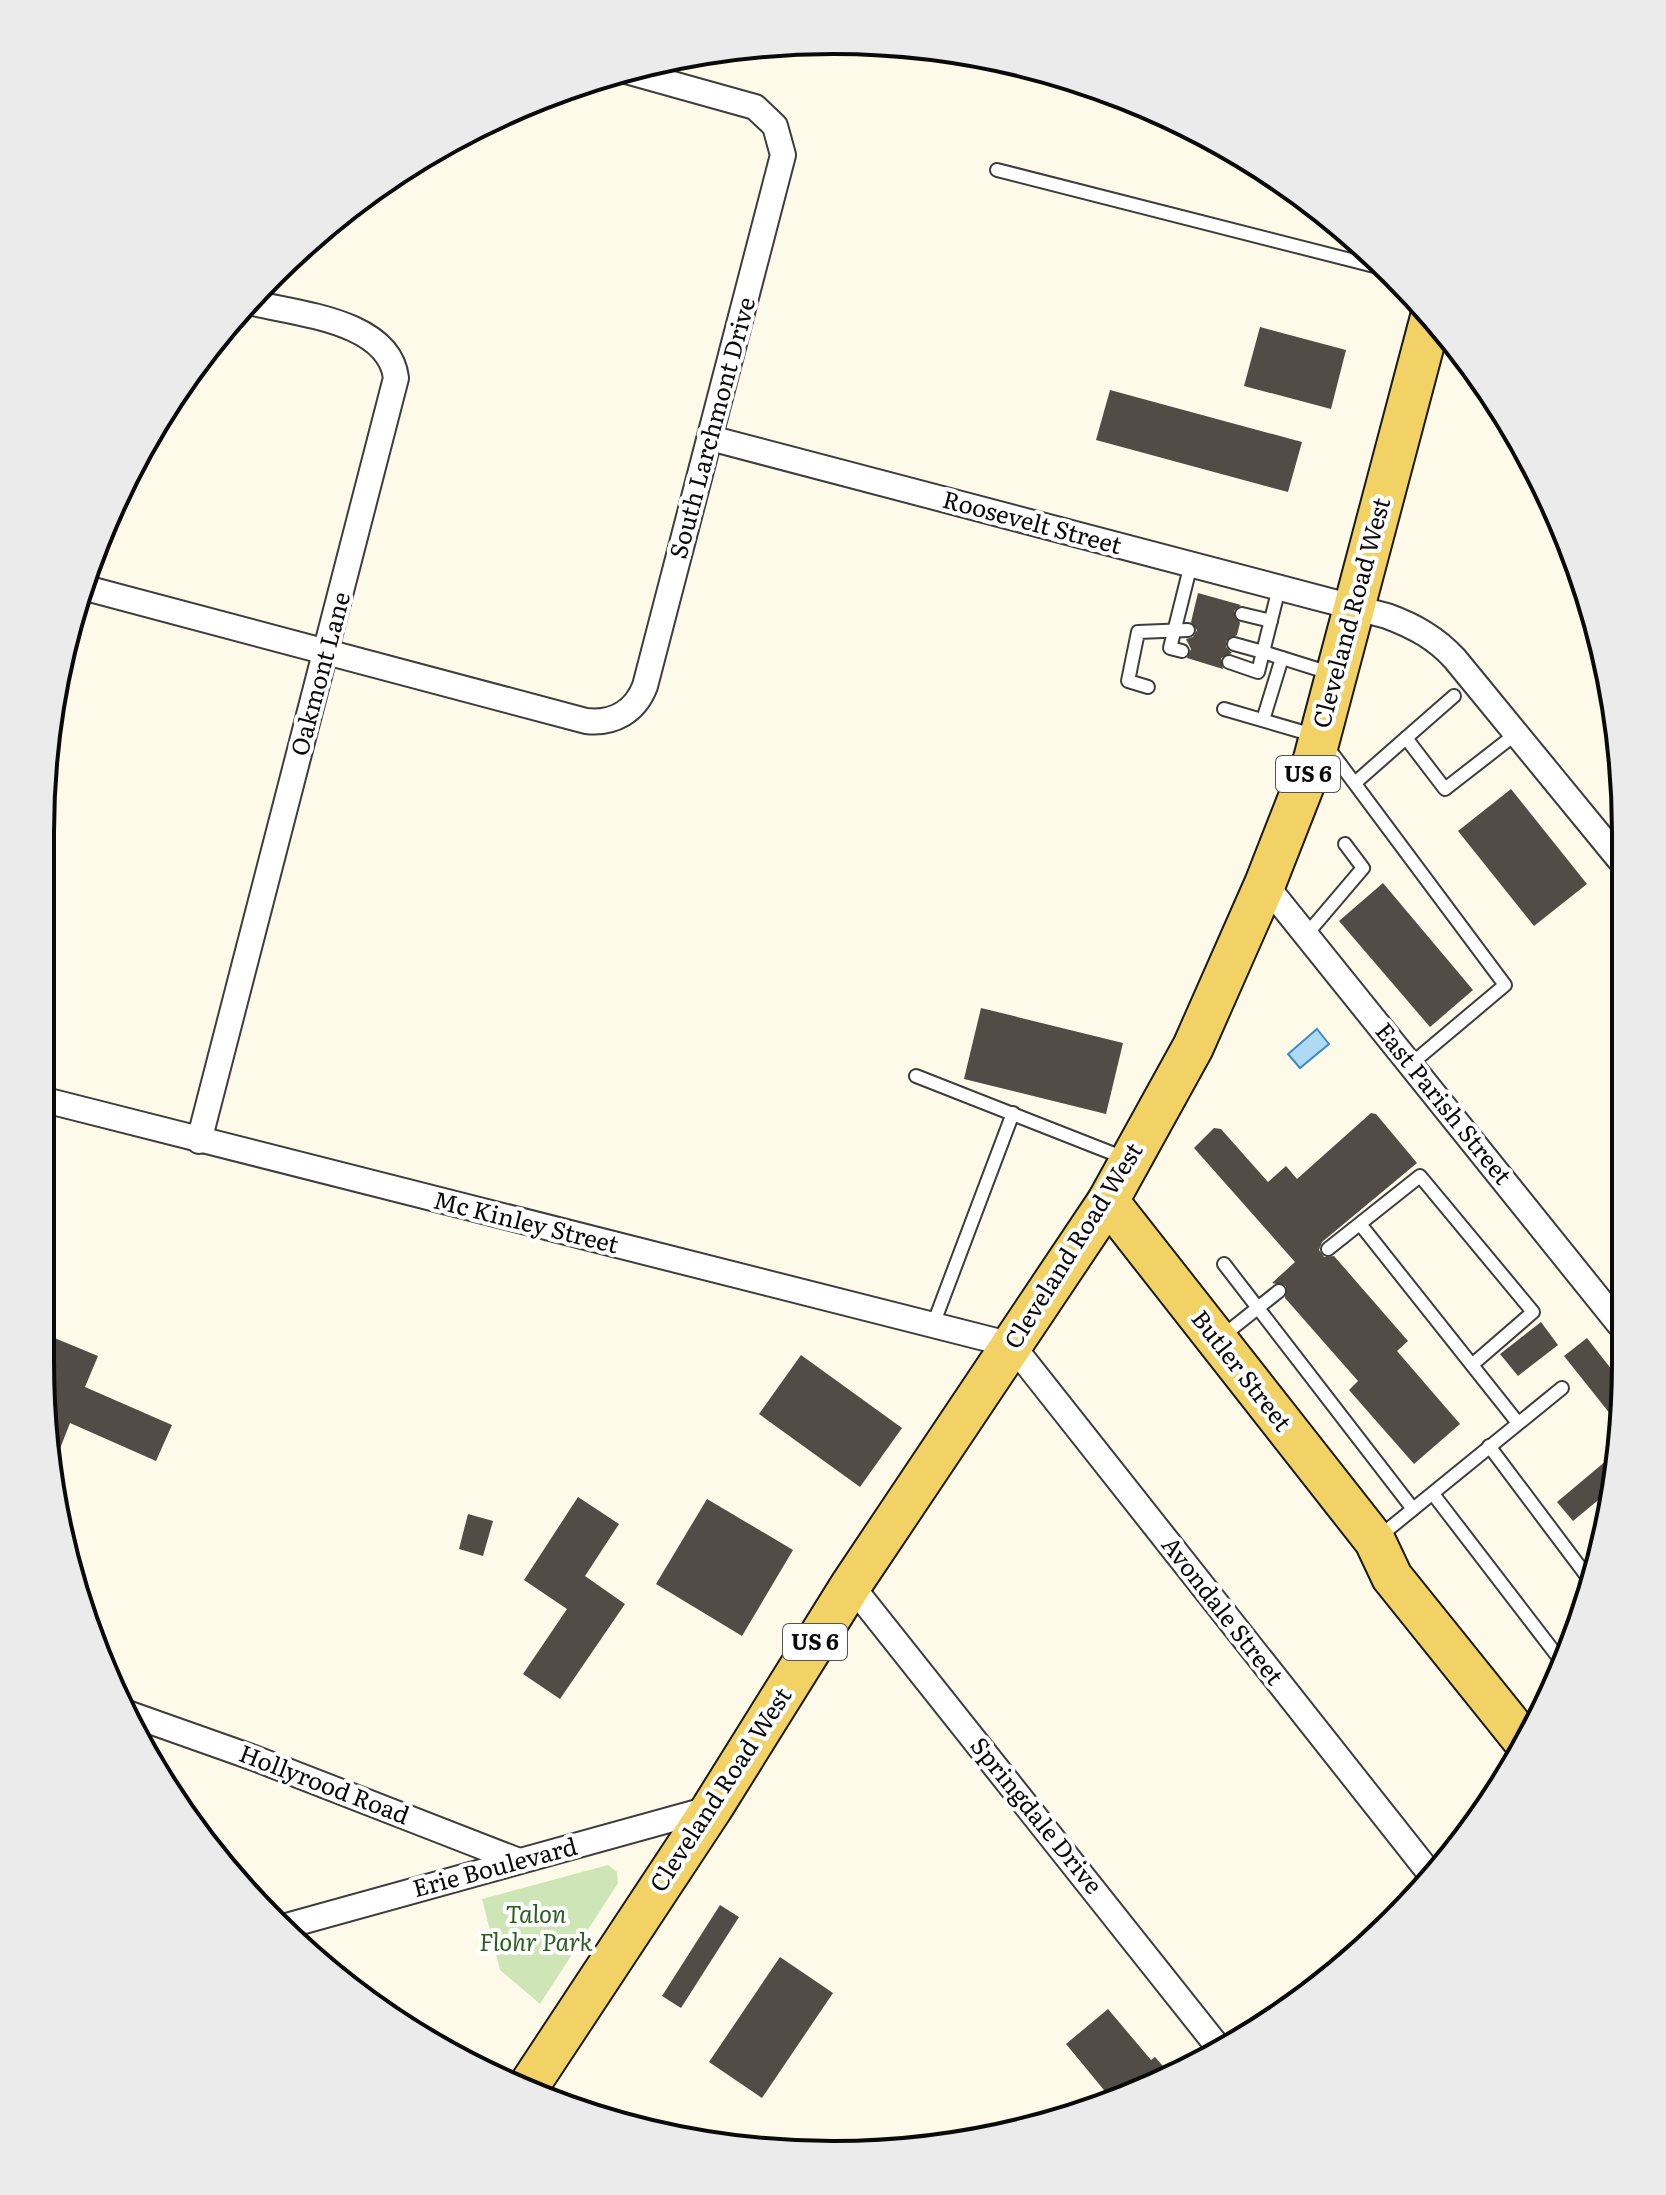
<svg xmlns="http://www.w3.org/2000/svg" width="1666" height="2195" font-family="Literata,serif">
<rect width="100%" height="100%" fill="#fefae9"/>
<polygon fill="#cee6b5" points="608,1865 617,1872 618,1883 540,2004 500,1970 482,1899"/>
<polygon fill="#b0d9f3" stroke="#3b8cc6" stroke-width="2" points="1317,1029 1329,1044 1300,1068 1288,1054"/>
<g fill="#524c47">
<polygon points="1260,327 1346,350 1331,409 1244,386"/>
<polygon points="1110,390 1302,442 1288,492 1096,440"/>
<polygon points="1198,593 1241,605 1234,611 1240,623 1237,635 1226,641 1226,647 1232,653 1221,658 1223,669 1187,658 1191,649 1186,639 1193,637 1197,630 1191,622"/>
<polygon points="1511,789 1587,884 1534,926 1458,831"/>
<polygon points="1383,883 1473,990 1430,1027 1339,921"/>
<polygon points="981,1008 1123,1043 1106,1114 964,1079"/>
<polygon points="1371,1113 1376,1114 1417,1163 1322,1242 1319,1250 1324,1257 1334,1256 1408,1341 1397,1351 1460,1424 1414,1464 1349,1390 1358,1381 1285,1298 1286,1286 1272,1283 1295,1262 1194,1148 1214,1128 1221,1129 1268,1182 1286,1166 1297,1179"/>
<polygon points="1541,1322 1558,1345 1518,1376 1500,1354"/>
<polygon points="40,1332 98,1356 85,1387 172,1425 156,1461 70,1423 54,1464 40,1362"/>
<polygon points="1587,1338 1619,1379 1619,1425 1564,1356"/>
<polygon points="801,1355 902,1428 860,1487 759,1414"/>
<polygon points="1619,1450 1614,1487 1573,1521 1557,1502"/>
<polygon points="578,1497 619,1524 585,1576 625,1604 560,1699 523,1674 567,1609 524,1580"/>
<polygon points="707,1499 793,1550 742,1636 656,1584"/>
<polygon points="468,1514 493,1521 483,1556 459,1549"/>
<polygon points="720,1905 739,1917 681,2008 662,1996"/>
<polygon points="780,1957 833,1993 762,2098 709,2062"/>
<polygon points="1108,2009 1151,2060 1155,2057 1169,2073 1113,2101 1066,2044"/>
</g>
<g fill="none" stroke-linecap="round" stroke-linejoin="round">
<g stroke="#3d3d3d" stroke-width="16">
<g id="lane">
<polyline points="997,170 1390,270"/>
<polyline points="1279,588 1263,652 1333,674"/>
<polyline points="1242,614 1271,621"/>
<polyline points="1182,651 1170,648 1191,564"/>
<polyline points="1229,662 1258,672 1263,652 1234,644"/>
<polyline points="1148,687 1128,681 1138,632 1188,630"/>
<polyline points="1224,709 1320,737 1505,985 1411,1064"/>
<polyline points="1263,720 1282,658"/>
<polyline points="1406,738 1454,696"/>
<polyline points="1356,782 1406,738 1445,789 1517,733"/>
<polyline points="1306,935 1363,868 1345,844"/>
<polyline points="916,1076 1127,1159"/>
<polyline points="1360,1224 1518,1423"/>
<polyline points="1328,1249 1420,1176 1533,1312 1473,1364"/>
<polyline points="1224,1264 1413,1509"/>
<polyline points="933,1325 1013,1113"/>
<polyline points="1220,1338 1279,1291"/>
<polyline points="1489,1446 1592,1583"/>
<polyline points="1433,1494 1562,1662"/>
<polyline points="1380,1536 1562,1388"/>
</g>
</g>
<g stroke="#3d3d3d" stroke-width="28">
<g id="street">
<path d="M710 438 1387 616C1414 626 1436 638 1455 659L1619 859"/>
<path d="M82 587 586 721C613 724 635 712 645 686L783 155 775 126 755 107 626 71"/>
<polyline points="1265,884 1619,1324"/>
<polyline points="41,1099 1012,1345 1432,1876"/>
<path d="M199 1141 396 378C389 320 296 314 249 302"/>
<polyline points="851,1585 1219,2048"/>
<polyline points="127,1713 254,1758 519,1861"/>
<polyline points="279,1928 712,1808"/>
</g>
</g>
<g stroke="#1b1b1b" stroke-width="44">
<g id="primary">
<polyline points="1108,1201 1375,1541 1392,1577 1523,1740"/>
<polyline points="528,2087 712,1808 851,1585 1108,1201 1193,1047 1265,884 1314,759 1431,317"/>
</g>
</g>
<use href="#lane" stroke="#fff" stroke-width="12"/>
<use href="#street" stroke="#fff" stroke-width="24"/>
<use href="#primary" stroke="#f2d265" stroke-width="40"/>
</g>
<g text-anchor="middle" stroke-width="8" stroke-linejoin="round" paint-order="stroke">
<g fill="#fff" stroke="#545454" stroke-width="2">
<rect x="1276" y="756" width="64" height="36" rx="6"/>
<rect x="783" y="1624" width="64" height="36" rx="6"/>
</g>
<g font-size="22" font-weight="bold" fill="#0a0a0a">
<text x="1308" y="782">US 6</text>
<text x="815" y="1650">US 6</text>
</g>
<g font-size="24" fill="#0a0a0a" stroke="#fff">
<text transform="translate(713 428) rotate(-75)" y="8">South Larchmont Drive</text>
<text transform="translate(1032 523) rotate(15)" y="8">Roosevelt Street</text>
<text transform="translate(1352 613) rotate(-75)" y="8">Cleveland Road West</text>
<text transform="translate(321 674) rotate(-75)" y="8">Oakmont Lane</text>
<text transform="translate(1443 1104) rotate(51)" y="8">East Parish Street</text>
<text transform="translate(526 1223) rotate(14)" y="8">Mc Kinley Street</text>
<text transform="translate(1074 1246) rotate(-58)" y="8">Cleveland Road West</text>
<text transform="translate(1241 1371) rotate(52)" y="8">Butler Street</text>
<text transform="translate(1222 1611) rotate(52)" y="8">Avondale Street</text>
<text transform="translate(324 1785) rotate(21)" y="8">Hollyrood Road</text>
<text transform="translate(721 1790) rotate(-57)" y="8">Cleveland Road West</text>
<text transform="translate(1036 1816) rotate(51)" y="8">Springdale Drive</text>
<text transform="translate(495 1868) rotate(-15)" y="8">Erie Boulevard</text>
</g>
<g font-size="24" font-style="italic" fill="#2b5e1f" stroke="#fff">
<text x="536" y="1923">Talon<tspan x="536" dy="28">Flohr Park</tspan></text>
</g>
</g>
<path d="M0 0H1666V2195H0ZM833 54H833A779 779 0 0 1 1612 833V1362A779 779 0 0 1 833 2141H833A779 779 0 0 1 54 1362V833A779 779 0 0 1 833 54Z" fill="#ebebeb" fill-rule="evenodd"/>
<path fill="none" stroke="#0a0a0a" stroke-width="4" d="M833 54H833A779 779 0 0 1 1612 833V1362A779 779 0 0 1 833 2141H833A779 779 0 0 1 54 1362V833A779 779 0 0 1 833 54Z"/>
</svg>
